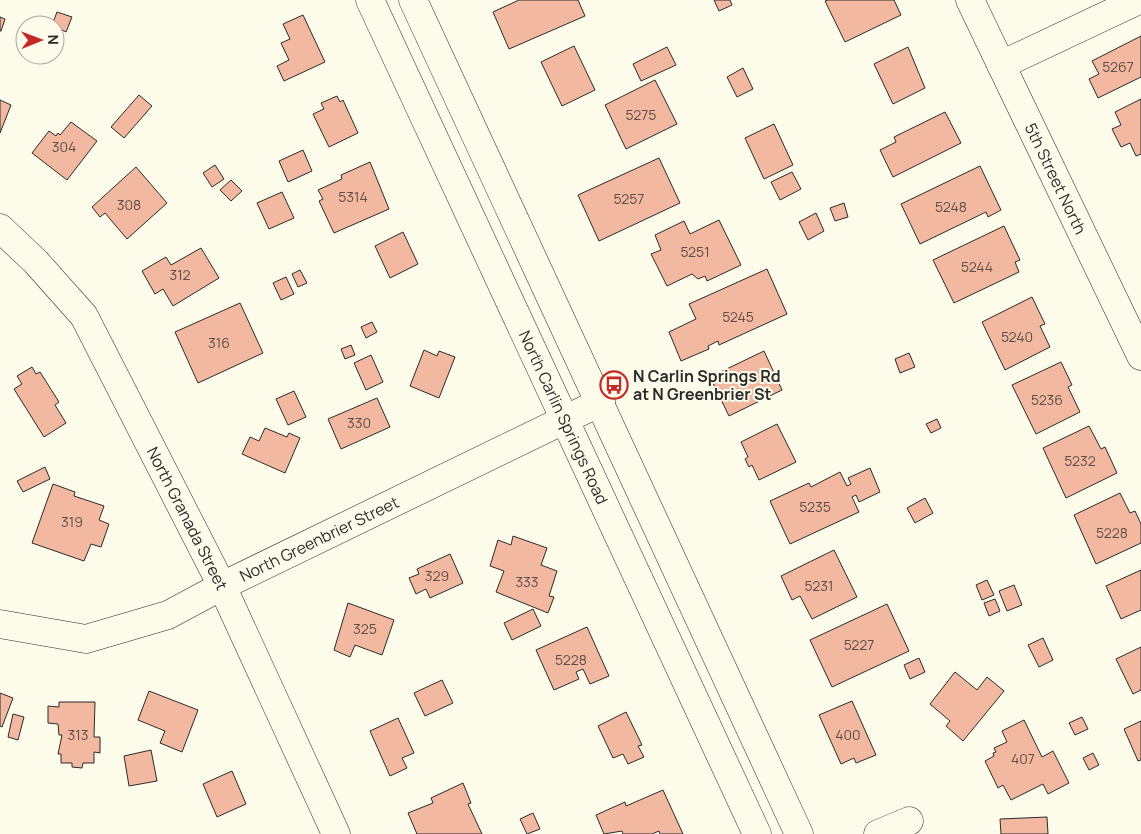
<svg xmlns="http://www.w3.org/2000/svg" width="1141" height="834" font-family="Manrope,sans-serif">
<rect width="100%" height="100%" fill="#fdfbea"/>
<g fill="#f2b8a0" stroke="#2b2b2b">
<polygon points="519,0 578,0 585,16 509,49 493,12"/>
<polygon points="714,0 730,0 732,5 719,11"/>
<polygon points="828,0 894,0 901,15 845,42 825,1"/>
<polygon points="57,12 72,17 66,32 52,25"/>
<polygon points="303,15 325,62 284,81 277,66 289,60 281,43 290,39 283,24"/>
<polygon points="0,17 5,19 1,31 0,31"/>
<polygon points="1141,36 1141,77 1098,98 1089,79 1099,74 1092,61"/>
<polygon points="574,46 595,90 562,106 541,62"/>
<polygon points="667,47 676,65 641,81 633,64"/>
<polygon points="908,47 925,88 893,104 874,64"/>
<polygon points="743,68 753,89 737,97 727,77"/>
<polygon points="655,80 677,124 626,149 605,105"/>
<polygon points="139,95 152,106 124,138 111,127"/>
<polygon points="337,96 340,102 343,100 358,133 329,147 313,114 324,109 321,103"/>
<polygon points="1141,99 1141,154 1136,156 1130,143 1121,147 1112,129 1121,125 1115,112"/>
<polygon points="0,100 11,105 0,133"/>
<polygon points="945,112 961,143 893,177 880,150 896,142 894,137"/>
<polygon points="71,122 97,141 67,180 32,153 49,131 56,136 58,133 60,135"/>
<polygon points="774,124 793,165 764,179 745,138"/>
<polygon points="303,150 312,171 288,182 279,161"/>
<polygon points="659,158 680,203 599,241 578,195"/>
<polygon points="370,162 389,209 334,233 319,201 323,199 318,190 342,179 341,175"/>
<polygon points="215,165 224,179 212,187 203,173"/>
<polygon points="980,166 1001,210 988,217 986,212 920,244 901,204"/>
<polygon points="136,167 167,203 127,239 105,213 100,217 92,207"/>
<polygon points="792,172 801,189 780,200 771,182"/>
<polygon points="231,180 242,191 231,201 220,190"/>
<polygon points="282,192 294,218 269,229 257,203"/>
<polygon points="844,203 848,217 835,221 830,208"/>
<polygon points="816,213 824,231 808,240 799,222"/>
<polygon points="719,220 741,265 707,281 705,276 698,279 692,274 667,286 651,254 661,250 655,235 684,221 690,234"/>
<polygon points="1004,226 1020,260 1015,262 1019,272 954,303 933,260"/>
<polygon points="403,232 418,264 390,278 375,246"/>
<polygon points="201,248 219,278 173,306 163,289 155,294 142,271 166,257 171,265"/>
<polygon points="767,269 787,314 719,345 718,341 708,346 709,349 681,361 669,332 696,319 689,304"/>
<polygon points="300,270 307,283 298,287 292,274"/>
<polygon points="286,277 294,294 281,300 273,283"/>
<polygon points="1032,297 1045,324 1040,326 1050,347 1005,370 982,322"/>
<polygon points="240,303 263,353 198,383 175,332"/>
<polygon points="372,322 377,332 366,338 361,327"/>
<polygon points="351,345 355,355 345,359 341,349"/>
<polygon points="424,350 437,356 439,351 455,357 439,398 410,386"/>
<polygon points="764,351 782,390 729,416 710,377"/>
<polygon points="909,353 915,367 900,373 895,359"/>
<polygon points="371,355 383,382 366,390 354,363"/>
<polygon points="1061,362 1072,385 1068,387 1080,412 1036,434 1012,385"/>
<polygon points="32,367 36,374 40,372 59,402 55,405 66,423 44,437 14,389 22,384 17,376"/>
<polygon points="294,391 306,417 288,425 276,399"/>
<polygon points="377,398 390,427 341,449 328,419"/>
<polygon points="937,419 941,428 931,433 926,424"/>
<polygon points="777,424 796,462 759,480 752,465 749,467 745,459 748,457 741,442"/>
<polygon points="1089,426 1101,449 1105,447 1117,473 1066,498 1043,448"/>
<polygon points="265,428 287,437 289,433 300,438 285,473 242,454 250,437 259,441"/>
<polygon points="45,467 50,479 23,492 17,481"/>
<polygon points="870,468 880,492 859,502 856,495 852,497 859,512 790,544 770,501 809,483 811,487 840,472 847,486 851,484 848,478"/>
<polygon points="53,484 75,492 74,496 104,506 99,520 109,524 101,547 91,544 84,561 32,543"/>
<polygon points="1120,493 1130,513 1135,511 1141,524 1141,543 1096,564 1074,515"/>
<polygon points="925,498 933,513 915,523 907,508"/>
<polygon points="513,536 547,548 541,565 557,571 549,596 554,597 548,613 496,592 504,571 490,566 498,540 511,545"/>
<polygon points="834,550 857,597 812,619 800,596 792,600 781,576"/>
<polygon points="450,554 463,583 430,598 426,589 416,594 409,578 419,574 417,569"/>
<polygon points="1141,570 1141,610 1121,619 1106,586"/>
<polygon points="987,580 994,595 982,600 976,585"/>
<polygon points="1014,585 1022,605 1007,611 999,591"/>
<polygon points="995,599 1000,611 989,616 984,603"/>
<polygon points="348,603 394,620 382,655 355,645 350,657 334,650"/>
<polygon points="887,604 909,651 832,687 810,640"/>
<polygon points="533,609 541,626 512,640 504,623"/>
<polygon points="587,627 609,676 590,684 583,669 576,672 579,679 554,690 536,650"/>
<polygon points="1043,638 1053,660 1039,667 1028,645"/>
<polygon points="1141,647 1141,690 1133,694 1116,659"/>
<polygon points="919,658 925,672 910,679 904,665"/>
<polygon points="955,672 977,690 987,677 1004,691 963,741 946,726 950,721 930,704"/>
<polygon points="442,680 453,703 425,716 414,693"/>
<polygon points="149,691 198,710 182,752 160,743 165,731 138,720"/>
<polygon points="0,693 13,698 2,727 0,726"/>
<polygon points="852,701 876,755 856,763 854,758 841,764 819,715"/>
<polygon points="59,702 95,702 94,737 100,737 100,753 94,752 94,763 83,763 82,768 72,767 72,763 61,763 61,754 58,754 62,735 59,735 58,724 48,723 48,706 59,707"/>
<polygon points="626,712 642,745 638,746 644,757 628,764 623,754 613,758 598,726"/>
<polygon points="13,714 24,717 18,740 8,737"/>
<polygon points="1082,717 1088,729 1075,735 1069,723"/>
<polygon points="398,718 414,753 402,758 407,768 390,776 370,731"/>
<polygon points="1024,720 1042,757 1053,751 1069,783 1048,794 1043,784 1011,800 1003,785 998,788 985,761 994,756 993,753 996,752 994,748 1007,742 1002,731"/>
<polygon points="1141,721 1141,760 1138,761 1124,729"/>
<polygon points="151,750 157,781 129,786 124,756"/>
<polygon points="1093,753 1099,765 1089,770 1083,758"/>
<polygon points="232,771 246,804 217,817 203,784"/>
<polygon points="463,783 471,803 468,804 482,834 417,834 408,813 433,803 431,798"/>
<polygon points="663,790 683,834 660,834 659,831 652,834 623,834 622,831 604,834 596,815 625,802 626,806"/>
<polygon points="533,813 540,829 527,834 520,819"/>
<polygon points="1047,817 1048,834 1001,834 1000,819"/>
</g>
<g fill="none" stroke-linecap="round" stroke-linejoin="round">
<g stroke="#2b2b2b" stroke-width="29">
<g id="street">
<path id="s1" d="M970 0 1141 356"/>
<polyline points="1001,65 1139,0"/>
<path id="s2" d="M0 228 36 262 84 316 222 586 336 834"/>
<path id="s3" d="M0 624 86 639 168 615 222 586 601 402"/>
<polyline points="878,834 909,821"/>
</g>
</g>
<g stroke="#2b2b2b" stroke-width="29">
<g id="secondary">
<path id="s4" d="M370 0 757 834"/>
<polyline points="413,0 799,834"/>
</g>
</g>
<use href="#street" stroke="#fdfbea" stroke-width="28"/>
<use href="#secondary" stroke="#fdfbea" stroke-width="28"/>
</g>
<defs>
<g id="bus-ring" transform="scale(1.4375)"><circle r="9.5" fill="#fdfbea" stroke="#c62828" stroke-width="1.5"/><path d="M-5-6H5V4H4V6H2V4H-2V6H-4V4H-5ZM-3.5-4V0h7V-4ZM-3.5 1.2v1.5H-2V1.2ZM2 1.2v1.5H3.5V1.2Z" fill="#c62828"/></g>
</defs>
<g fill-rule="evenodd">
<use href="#bus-ring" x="614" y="385"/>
</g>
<g text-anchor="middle" stroke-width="4" stroke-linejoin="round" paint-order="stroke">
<g font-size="14" fill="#5d4e48">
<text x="1118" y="72">5267</text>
<text x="641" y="120">5275</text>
<text x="64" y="152">304</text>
<text x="353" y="202">5314</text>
<text x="629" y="204">5257</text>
<text x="129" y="210">308</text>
<text x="951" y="212">5248</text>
<text x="695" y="257">5251</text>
<text x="977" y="272">5244</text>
<text x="180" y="280">312</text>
<text x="738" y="322">5245</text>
<text x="1017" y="342">5240</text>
<text x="219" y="348">316</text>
<text x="1047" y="405">5236</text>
<text x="359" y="428">330</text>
<text x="1080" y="466">5232</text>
<text x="815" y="512">5235</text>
<text x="72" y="527">319</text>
<text x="1112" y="538">5228</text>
<text x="437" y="581">329</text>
<text x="527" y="587">333</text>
<text x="819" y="591">5231</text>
<text x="365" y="634">325</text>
<text x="859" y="650">5227</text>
<text x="571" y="665">5228</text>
<text x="78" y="740">313</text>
<text x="848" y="740">400</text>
<text x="1023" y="764">407</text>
</g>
<g font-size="16" fill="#2b2b2b" stroke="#fdfbea">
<text dy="6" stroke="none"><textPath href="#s1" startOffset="198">5th Street North</textPath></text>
<text dy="6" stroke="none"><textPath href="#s4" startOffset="460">North Carlin Springs Road</textPath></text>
<text dy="6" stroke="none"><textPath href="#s2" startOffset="349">North Granada Street</textPath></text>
<text dy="6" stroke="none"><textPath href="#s3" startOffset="342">North Greenbrier Street</textPath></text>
</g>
<g font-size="16" font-weight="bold" fill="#2b2b2b" stroke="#fdfbea" text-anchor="start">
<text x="633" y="382">N Carlin Springs Rd<tspan x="633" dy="18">at N Greenbrier St</tspan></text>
</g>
</g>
<g transform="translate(40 40) rotate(89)"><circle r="24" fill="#fdfbea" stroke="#a9a89e"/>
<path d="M0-4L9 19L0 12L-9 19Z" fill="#c62828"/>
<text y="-8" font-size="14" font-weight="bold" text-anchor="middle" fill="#2b2b2b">N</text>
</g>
</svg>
